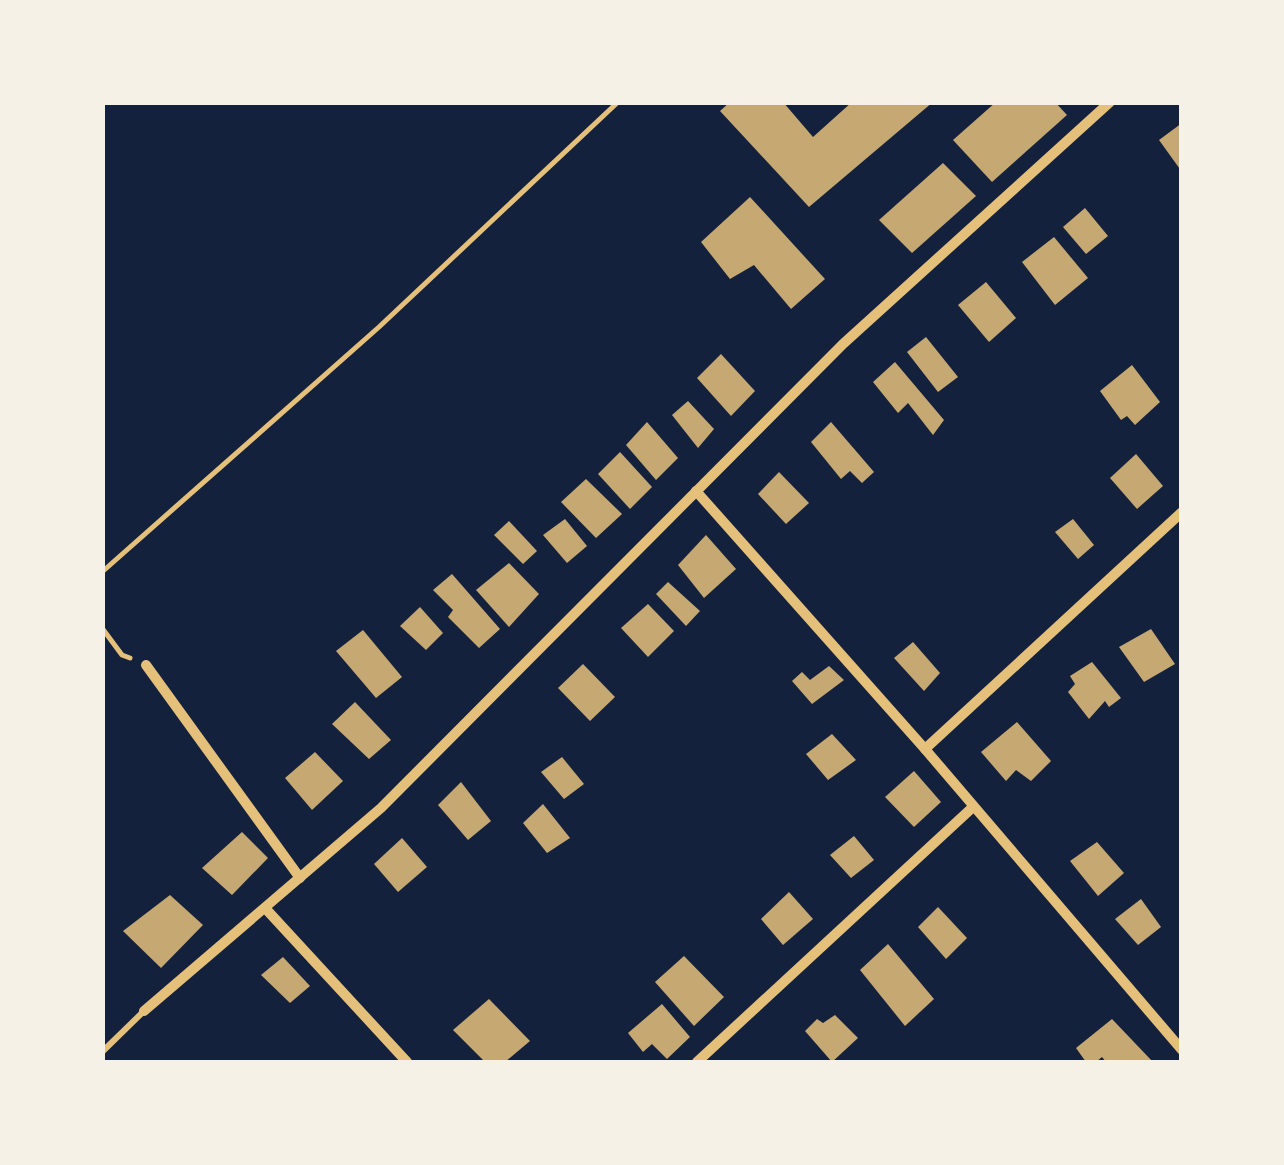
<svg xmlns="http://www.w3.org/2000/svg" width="1284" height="1165" font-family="'Exo 2',sans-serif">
<rect width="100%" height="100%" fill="#14213d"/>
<g fill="#c6a872">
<polygon points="730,102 783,102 813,137 852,102 933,102 809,207 720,111"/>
<polygon points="996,102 1055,102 1067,115 992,182 953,140"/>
<polygon points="1182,123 1182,172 1159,140"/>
<polygon points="943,163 976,196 912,253 879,220"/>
<polygon points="750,197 825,279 791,309 754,265 730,279 701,242"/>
<polygon points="1085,208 1108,236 1086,254 1063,227"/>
<polygon points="1054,237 1088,278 1055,305 1022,262"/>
<polygon points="986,282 1016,318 989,342 958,305"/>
<polygon points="926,337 958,377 938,392 907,352"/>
<polygon points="721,354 755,391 731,416 697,378"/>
<polygon points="895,362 944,420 933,435 908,403 898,413 873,382"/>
<polygon points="1132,365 1160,402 1135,425 1127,416 1121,420 1100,391"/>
<polygon points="688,401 714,429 698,448 672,415"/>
<polygon points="647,422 678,458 656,480 626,445"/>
<polygon points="831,422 874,472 862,483 850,471 841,479 811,442"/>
<polygon points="620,452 652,487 630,509 598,474"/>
<polygon points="1136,454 1163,486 1137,509 1110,478"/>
<polygon points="779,472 809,503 786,524 758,494"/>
<polygon points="586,479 622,514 596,538 561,502"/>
<polygon points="565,519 587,546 567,563 543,535"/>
<polygon points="1073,519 1094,545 1078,559 1055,532"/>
<polygon points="509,521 537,551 523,564 494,535"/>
<polygon points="706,535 736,569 704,598 678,565"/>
<polygon points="509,563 539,594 509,627 476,590"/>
<polygon points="452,574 500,629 479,648 448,617 453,610 433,590"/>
<polygon points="668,582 700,611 686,626 656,594"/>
<polygon points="648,604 674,631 648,657 621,628"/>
<polygon points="420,607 443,633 426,650 400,626"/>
<polygon points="1151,629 1175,664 1144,682 1119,647"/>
<polygon points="363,630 402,677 376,698 336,651"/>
<polygon points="913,642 940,673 924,691 894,658"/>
<polygon points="1092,662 1121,698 1109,707 1105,701 1089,719 1068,692 1075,684 1070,676"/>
<polygon points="583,664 615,697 590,721 558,688"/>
<polygon points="829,666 844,680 812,704 792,681 802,672 810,680"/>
<polygon points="355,702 391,740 369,759 332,724"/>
<polygon points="1017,722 1051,761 1031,781 1016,770 1006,781 981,752"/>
<polygon points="832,734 856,760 828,780 806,754"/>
<polygon points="315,752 343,781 312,810 285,778"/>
<polygon points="562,757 584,784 564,799 541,772"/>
<polygon points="914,771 941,802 914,827 885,797"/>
<polygon points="461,782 491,821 468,840 438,805"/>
<polygon points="543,804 570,838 547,853 523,823"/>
<polygon points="242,832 268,858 232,895 202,868"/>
<polygon points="854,836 874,860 851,878 830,855"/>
<polygon points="402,838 427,867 398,892 374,864"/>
<polygon points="1097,842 1124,873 1098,896 1070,861"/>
<polygon points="789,892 813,919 783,945 761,919"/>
<polygon points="170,895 203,925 161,968 123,931"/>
<polygon points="1141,899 1161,927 1138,945 1115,919"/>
<polygon points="938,907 967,938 946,959 918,927"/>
<polygon points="888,944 934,999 905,1026 860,970"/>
<polygon points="684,956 724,997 694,1026 655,982"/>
<polygon points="283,957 310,986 290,1003 261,975"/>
<polygon points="489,999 530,1041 505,1062 485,1062 453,1030"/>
<polygon points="662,1004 690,1037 667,1059 652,1044 643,1052 628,1033"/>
<polygon points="835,1015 858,1038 832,1062 805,1031 817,1019 823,1023"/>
<polygon points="1112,1019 1153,1062 1106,1062 1102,1057 1096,1062 1086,1062 1076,1048"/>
</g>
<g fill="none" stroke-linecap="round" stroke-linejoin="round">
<g stroke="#e5c07b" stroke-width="5">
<polyline points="102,572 379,327 618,102"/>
<polyline points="102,628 122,655 130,658"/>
</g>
<polyline stroke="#e5c07b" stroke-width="6" points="102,1052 144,1011"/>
<g stroke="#e5c07b" stroke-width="10">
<polyline points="696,491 925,749 1182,1050"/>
<polyline points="146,665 300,878"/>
<polyline points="925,749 1182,512"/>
<polyline points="265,908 407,1062"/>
<polyline points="144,1011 381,808 843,344 1110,102"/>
<polyline points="697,1062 973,807"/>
</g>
</g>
<rect width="1284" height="1165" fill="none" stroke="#f6f1e7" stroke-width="210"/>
</svg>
